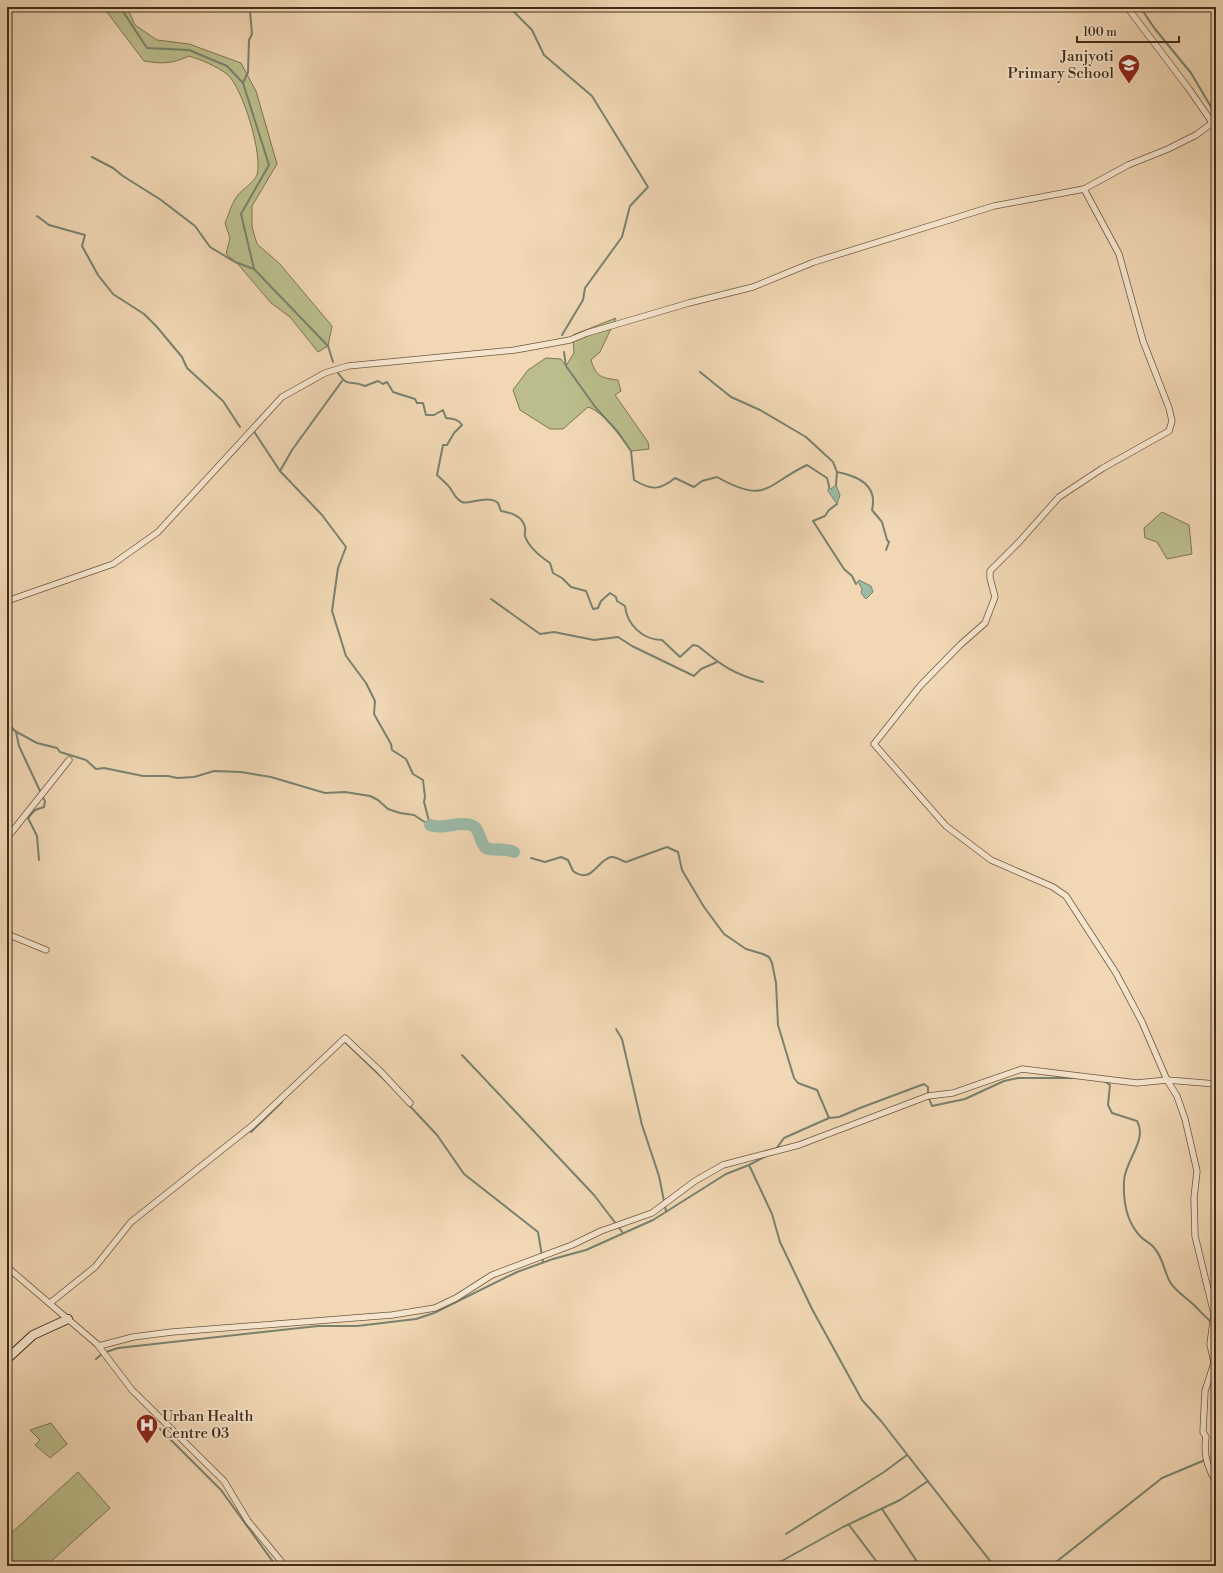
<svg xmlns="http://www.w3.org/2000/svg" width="1223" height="1573" font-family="'Libre Bodoni',serif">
<rect width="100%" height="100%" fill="#f1d7b4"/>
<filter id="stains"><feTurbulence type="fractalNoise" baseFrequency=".005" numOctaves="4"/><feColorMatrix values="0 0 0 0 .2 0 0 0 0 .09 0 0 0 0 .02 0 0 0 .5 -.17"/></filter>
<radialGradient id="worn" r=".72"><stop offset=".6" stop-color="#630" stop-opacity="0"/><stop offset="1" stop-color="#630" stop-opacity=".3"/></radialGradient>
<g fill="#bbbe8c" stroke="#7e7652">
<path d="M103 7H127L135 25 157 40 189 44 241 63 256 91 277 164 252 206V227L257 244 279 263 332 326 328 346 318 352 290 317 271 303 237 263 226 254 230 238 225 223C229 214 232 202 238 195 243 189 254 182 257 175 263 155 243 88 227 74 216 66 202 60 189 56 171 64 163 64 144 61Z"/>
<path d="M616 318 600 352 591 360C596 377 602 378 618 380L621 391 615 395 648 442 649 449 631 451C621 438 604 412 588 407L563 429H550L520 410 513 390 528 370 546 358 561 359 566 366 574 353 573 335Z"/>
<polygon points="1162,512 1189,525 1192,554 1167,559 1157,542 1145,538 1144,528"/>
<polygon points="51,1423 67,1444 50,1458 35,1445 40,1440 30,1430"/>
<polygon points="78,1472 110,1508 46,1566 19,1566 7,1553 7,1537"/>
</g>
<g fill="#9cbaa8" stroke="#78826f">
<polygon points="836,485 840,495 837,504 828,491 829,486 831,489"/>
<polygon points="859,580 871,586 873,592 866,599 861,593 862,589 858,582 856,584"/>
</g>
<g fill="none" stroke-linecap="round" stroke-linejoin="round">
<g stroke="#78826f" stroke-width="2">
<polyline points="120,7 147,48 189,50 227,66 243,83 269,165 241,214 254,269 328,346 333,362"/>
<polyline points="509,7 532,30 544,55 592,96 648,187 630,206 622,237 585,288 583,300 562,335"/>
<polyline points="1140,7 1155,29 1191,73 1214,112"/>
<polyline points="243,83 248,72 249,40 252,34 250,11 253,7"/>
<polyline points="92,157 113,168 123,176 161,200 195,226 210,247 235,262 254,269"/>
<polyline points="37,216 49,225 85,235 82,246 98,275 113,294 144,314 157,327 182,357 187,368 223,401 240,427"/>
<path d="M564 352 566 366 596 408 618 432 631 451 634 480C651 490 659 491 675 478L694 487 702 481 717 477C767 505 765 485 807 465L827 478 829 486"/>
<polyline points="700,372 731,397 760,410 806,437 833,462 837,472 836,485"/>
<path d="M338 373C349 389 350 379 365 386L378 381 383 384 387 382 393 392 415 399 417 403H423L426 415H434L443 410 446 418C453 419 458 419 462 425L454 433 447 445H443L437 475C442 480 449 485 452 491 455 496 456 499 462 502 468 505 489 494 498 503 499 505 500 509 501 511 512 513 522 516 525 527 526 530 524 533 525 536 529 548 541 557 550 563L553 573 562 578 571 587 586 591 593 609 598 608 601 601 610 593 616 597 617 601 625 606C627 625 643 640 662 640L680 657 693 645 698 646C721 665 733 674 763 682"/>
<polyline points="342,381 292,450 280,471 322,515 346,547 338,568 332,611 346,656 366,683 375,701 374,714 391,744 392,750 406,759 413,774 423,780 425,797 424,802 430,825"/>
<polyline points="253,430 280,471"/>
<path d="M837 472C858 476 878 485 872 510L882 522 887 540 889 542 886 550"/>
<polyline points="837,504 829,510 825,516 813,521 844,569 852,576 856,584"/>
<polyline points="491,599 540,634 554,632 594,640 618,637 632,646 694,676 701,669 717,662"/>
<polyline points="7,722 15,731 37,743 57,748 60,752 86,760 96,769 104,768 143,776 168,776 177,778 194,777 214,771 241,772 271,777 325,793 345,792 370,796 378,800 388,809 400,813 414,815 429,825"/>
<polyline points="16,732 19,746 40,791"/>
<path d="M531 858 545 862 561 857 568 860 573 871C592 885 597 860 611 857 617 856 621 861 626 862L667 847 678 852 682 870 704 907 724 934 746 949 763 954 769 957 772 963 776 983 778 1025 794 1078 798 1083 817 1090 829 1118 839 1117 860 1108 924 1084 928 1087V1096L932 1106 965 1099 1004 1081 1018 1078H1076"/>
<polyline points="39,860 37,836 28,818 35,810 44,807 45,801 42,796"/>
<polyline points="616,1029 622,1039 642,1125 659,1176 666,1211"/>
<polyline points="344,1041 393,1088"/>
<polyline points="462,1055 594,1195 623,1233"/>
<path d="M1104 1081 1110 1085 1108 1105 1112 1113 1137 1121C1148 1140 1125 1160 1124 1181 1123 1202 1126 1222 1141 1237 1145 1241 1152 1244 1155 1249 1163 1258 1164 1271 1170 1282 1176 1292 1186 1297 1194 1305 1201 1312 1208 1320 1216 1326"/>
<polyline points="407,1103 437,1135 464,1174 538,1232 543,1262"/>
<polyline points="251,1132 282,1102"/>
<polyline points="776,1149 784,1138 829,1118"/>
<polyline points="766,1156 749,1165 772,1214 780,1242 812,1309 862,1400 881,1421 994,1566"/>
<polyline points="96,1359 103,1353 118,1348 318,1326 357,1326 416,1319 434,1313 517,1272 553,1259 586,1250 653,1220 726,1174 749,1165"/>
<polyline points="160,1429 221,1490 276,1566"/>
<polyline points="882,1509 920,1566"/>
<polyline points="849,1525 880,1566"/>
<polyline points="786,1534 884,1472 907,1455"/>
<polyline points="778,1563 843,1527 900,1500 928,1481"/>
<polyline points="1051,1566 1162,1478 1205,1460"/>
</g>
<path stroke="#9cbaa8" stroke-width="12" d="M430 825C444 830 457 821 471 825 480 827 479 842 486 848 491 851 506 848 514 852"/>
<g stroke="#6d5840" stroke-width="7">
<g id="street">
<polyline points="1127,7 1189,89 1216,128"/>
<path d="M1084 189 1119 254 1143 341 1169 408 1172 421 1169 431 1103 468 1059 497 1019 542 990 571V578L995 597 985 623 960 645 920 686 874 744 946 826 991 860 1053 887 1066 896 1116 973 1142 1022 1167 1080 1177 1096 1185 1119 1197 1171 1194 1198 1195 1236 1214 1314 1210 1344 1214 1363 1205 1391 1203 1432 1206 1437C1203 1456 1208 1467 1216 1483"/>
<polyline points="7,601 113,564 158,532 282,397 325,373 348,366 515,350 570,340 587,333 689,303 753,287 814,262 994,206 1084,189 1128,165 1168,149 1196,135 1216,120"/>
<polyline points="7,838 69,760"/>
<polyline points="7,934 46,950"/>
<polyline points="7,1267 97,1344 132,1390 224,1481 248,1521 285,1566"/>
<polyline points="50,1303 95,1267 131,1222 253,1125 345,1038 380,1071 410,1103"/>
<polyline points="99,1346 133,1337 172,1332 392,1315 435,1308 456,1298 492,1275 572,1245 601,1231 652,1213 695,1181 723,1165 799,1145 928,1096 953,1093 1022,1069 1137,1083 1167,1080 1216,1084"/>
</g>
</g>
<g stroke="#412d19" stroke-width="10">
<polyline id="secondary" points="7,1359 33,1335 68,1319"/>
</g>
<use href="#street" stroke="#f6e5ce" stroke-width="5.5"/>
<use href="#secondary" stroke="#f6e5ce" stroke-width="8"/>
</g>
<defs>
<g id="school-pin" transform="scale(1.15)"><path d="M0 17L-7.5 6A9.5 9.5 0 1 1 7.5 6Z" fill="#8f2418" stroke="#f6e5ce"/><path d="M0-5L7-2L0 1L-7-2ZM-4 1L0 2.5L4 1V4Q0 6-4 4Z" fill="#fff"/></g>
<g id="hospital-pin" transform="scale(1.15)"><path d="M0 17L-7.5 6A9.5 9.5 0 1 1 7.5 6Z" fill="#8f2418" stroke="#f6e5ce"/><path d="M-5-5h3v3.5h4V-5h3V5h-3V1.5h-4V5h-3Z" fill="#fff"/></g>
</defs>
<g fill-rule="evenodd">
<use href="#school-pin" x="1129" y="65"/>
<use href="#hospital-pin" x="147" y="1425"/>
</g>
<g text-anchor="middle" stroke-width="3.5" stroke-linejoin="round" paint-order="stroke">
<g font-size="15" fill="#412d19" stroke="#f6e5ce" text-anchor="end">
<text x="1114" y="61">Janjyoti<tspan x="1114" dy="17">Primary School</tspan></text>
<text x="162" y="1421" text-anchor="start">Urban Health<tspan x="162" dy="17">Centre 03</tspan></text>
</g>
</g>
<rect width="1223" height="1573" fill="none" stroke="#f1d7b4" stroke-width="24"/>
<rect x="8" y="8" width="1207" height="1557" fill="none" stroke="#412d19" stroke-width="2"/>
<rect x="12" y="12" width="1199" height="1549" fill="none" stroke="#412d19"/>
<path d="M1077 36v6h102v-6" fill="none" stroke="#412d19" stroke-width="2"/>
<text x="1083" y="36" font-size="12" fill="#412d19" stroke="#f6e5ce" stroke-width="3" paint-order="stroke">100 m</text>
<rect width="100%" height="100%" filter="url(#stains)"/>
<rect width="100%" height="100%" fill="url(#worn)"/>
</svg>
